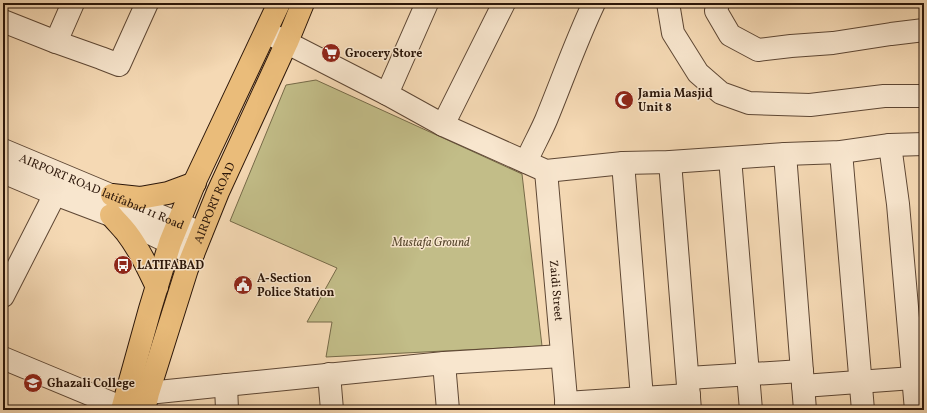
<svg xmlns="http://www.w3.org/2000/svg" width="927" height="413" font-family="Vollkorn,serif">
<rect width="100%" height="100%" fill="#f5d9b4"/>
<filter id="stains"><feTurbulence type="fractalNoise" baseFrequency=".005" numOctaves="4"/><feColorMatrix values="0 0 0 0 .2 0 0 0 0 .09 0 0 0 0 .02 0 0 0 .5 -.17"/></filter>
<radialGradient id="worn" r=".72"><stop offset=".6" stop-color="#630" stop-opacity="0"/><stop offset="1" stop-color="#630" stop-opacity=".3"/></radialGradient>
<polygon fill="#c2bd88" stroke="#766a48" points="316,80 522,174 542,346 326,357 332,322 307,322 337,268 230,221 286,85"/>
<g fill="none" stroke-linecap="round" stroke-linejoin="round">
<g stroke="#5e4734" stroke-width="24">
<g id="minor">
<polyline points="73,3 56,42 101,58 119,65 147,3"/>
<polyline points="668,3 673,33 698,73 721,93 749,103 810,105 884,96 924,96"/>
<polyline points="718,3 716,11 730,35 758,50 791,46 833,43 891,34 924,30"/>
<polyline points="3,21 56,42"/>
<polyline points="266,32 387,94 443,125 546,171 623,163 670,162 785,154 841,152 890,145 924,144"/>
<polyline points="387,94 427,3"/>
<polyline points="443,125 504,3"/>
<polyline points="890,145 898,204 916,410"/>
<path id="s1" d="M3 150 201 233"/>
<polyline points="841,152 863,410"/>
<polyline points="785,154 805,410"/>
<polyline points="730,158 751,410"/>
<path d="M526 162C532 148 540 134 546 120 562 81 576 41 594 3"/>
<polyline points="670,162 690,410"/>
<polyline points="623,163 643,410"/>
<path id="s2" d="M546 171 567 410"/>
<polyline points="3,172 55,194 121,219 193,254"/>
<polyline points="3,296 55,194"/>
<polyline points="3,358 128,410"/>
<polyline points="444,363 448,410"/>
<polyline points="329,374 332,410"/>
<polyline points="688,378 802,371"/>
<polyline points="226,385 227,410"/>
<polyline points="803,386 913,378"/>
<polyline points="148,393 444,363 562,356"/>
<polyline points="566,403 689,395"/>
</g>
</g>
<g stroke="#2b1609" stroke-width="24">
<g id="major">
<polyline points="112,195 140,198 168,193 195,183"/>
<path d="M111 215C116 221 121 226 126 232 139 249 148 268 157 287"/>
<polyline points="122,410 150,309 170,243 196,179 279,3"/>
<path id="s3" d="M144 410 148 393 187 269 193 254 218 192 287 42 303 3"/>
</g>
</g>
<use href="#minor" stroke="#f8e6ce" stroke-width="22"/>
<use href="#major" stroke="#eabc7a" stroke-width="22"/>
</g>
<defs>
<g id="supermarket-disc" transform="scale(1)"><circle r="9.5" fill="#8f2418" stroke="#f8e6ce"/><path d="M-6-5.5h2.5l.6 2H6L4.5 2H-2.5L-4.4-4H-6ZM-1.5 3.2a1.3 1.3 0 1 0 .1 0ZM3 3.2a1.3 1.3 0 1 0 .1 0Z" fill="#fff"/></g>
<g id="mosque-disc" transform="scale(1)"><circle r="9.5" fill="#8f2418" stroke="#f8e6ce"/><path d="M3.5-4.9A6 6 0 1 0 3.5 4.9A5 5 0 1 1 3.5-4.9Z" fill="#fff"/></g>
<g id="bus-disc" transform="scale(1)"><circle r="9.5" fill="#8f2418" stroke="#f8e6ce"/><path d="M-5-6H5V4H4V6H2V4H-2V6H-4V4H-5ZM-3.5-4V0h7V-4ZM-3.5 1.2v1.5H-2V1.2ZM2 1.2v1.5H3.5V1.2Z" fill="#fff"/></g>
<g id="civic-disc" transform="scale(1)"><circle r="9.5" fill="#8f2418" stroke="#f8e6ce"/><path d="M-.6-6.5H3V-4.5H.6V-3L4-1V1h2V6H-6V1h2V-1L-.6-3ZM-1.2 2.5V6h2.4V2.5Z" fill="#fff"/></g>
<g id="university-disc" transform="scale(1)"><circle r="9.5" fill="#8f2418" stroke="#f8e6ce"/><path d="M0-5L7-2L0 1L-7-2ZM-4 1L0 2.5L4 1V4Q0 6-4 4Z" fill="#fff"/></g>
</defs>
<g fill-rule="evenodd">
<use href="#supermarket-disc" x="331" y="53"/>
<use href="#mosque-disc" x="624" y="100"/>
<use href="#bus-disc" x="123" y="265"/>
<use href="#civic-disc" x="243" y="285"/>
<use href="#university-disc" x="33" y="383"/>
</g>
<g text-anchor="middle" stroke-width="3" stroke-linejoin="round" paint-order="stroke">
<g font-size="12" font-weight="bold" fill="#2b1609" stroke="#f8e6ce" text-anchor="start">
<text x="345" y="57">Grocery Store</text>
<text x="638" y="97">Jamia Masjid<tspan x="638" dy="14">Unit 8</tspan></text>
<text x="137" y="269">LATIFABAD</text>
<text x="257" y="282">A-Section<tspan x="257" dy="14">Police Station</tspan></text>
<text x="47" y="387">Ghazali College</text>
</g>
<g font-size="12" fill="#2b1609" stroke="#f8e6ce">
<text dy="4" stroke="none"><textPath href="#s1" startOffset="107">AIRPORT ROAD latifabad 11 Road</textPath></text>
<text dy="4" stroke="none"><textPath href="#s3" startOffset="219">AIRPORT ROAD</textPath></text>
<text dy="4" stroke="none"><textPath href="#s2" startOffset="120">Zaidi Street</textPath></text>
</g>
<g font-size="12" font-style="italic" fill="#58482f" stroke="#f8e6ce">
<text x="431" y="246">Mustafa Ground</text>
</g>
</g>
<rect width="927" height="413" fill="none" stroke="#f5d9b4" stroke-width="16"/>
<rect x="4" y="4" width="919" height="405" fill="none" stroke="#2b1609" stroke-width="2"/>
<rect x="8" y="8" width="911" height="397" fill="none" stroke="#2b1609"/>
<rect width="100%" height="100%" filter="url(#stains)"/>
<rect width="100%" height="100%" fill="url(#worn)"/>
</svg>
